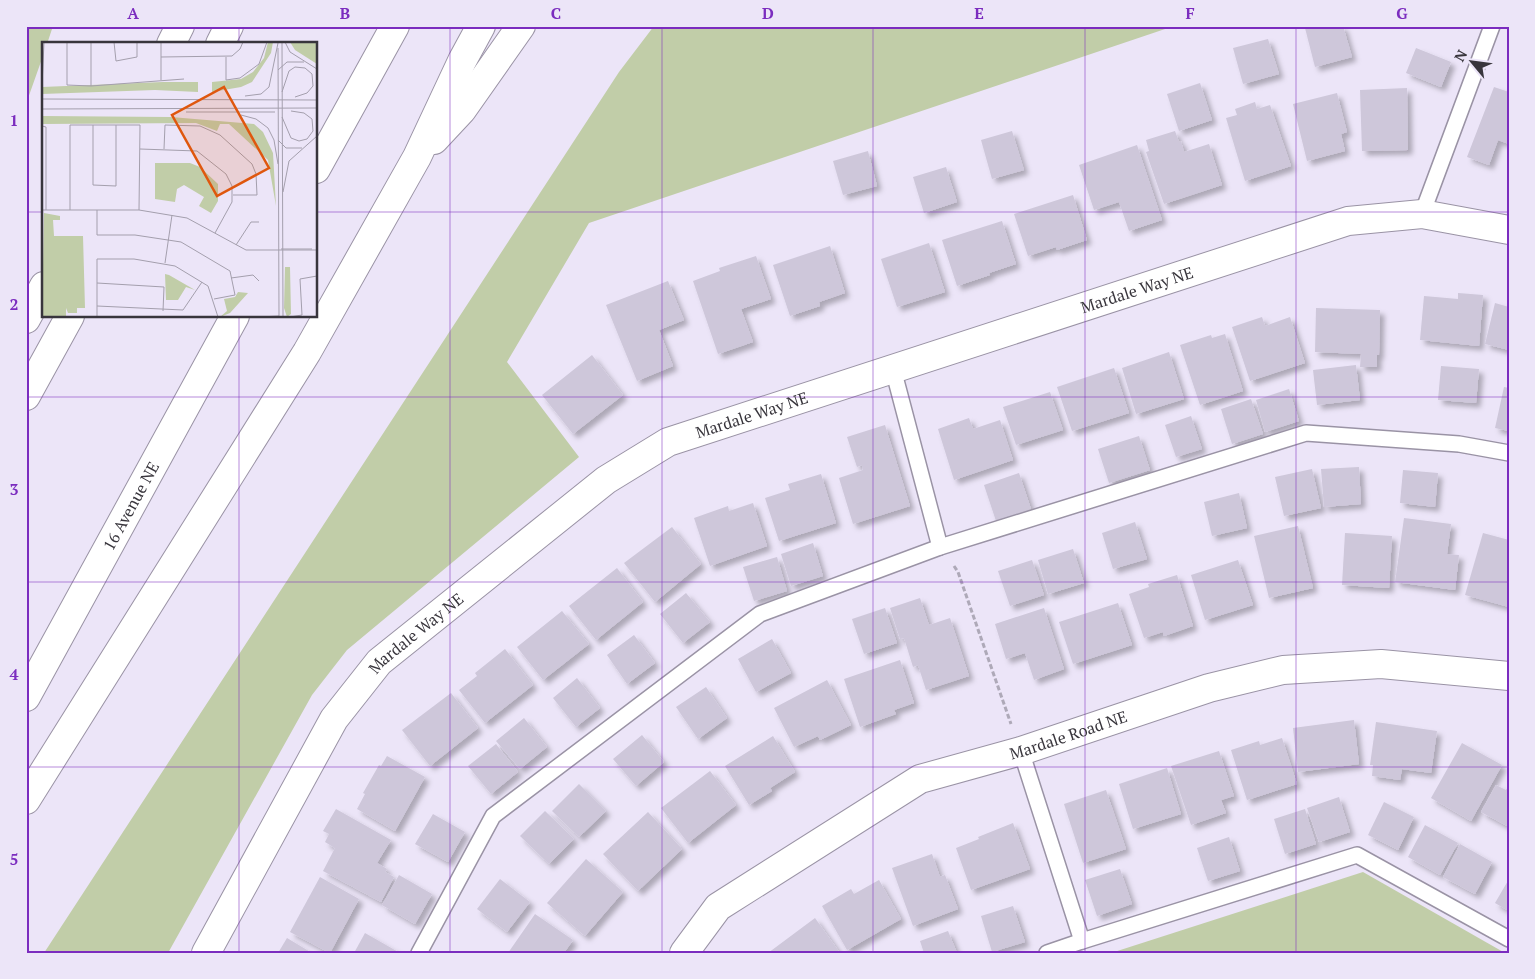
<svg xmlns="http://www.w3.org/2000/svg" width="1535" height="979" font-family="'PT Serif',serif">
<defs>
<filter id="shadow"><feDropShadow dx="4.5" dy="4.5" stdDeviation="2.5" flood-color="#0004"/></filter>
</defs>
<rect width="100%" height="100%" fill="#ece5f8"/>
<g fill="#c1cda8">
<polygon points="26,26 53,26 47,44 44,44 44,53 26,104"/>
<polygon points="654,26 1174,26 589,223 507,362 579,457 347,650 312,695 168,953 44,953 619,72"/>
<polygon points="1363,872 1505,953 1111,953"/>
</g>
<g fill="#cec7da" filter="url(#shadow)">
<polygon points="1310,26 1343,26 1352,57 1315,67 1305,28"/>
<polygon points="1268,39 1279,74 1243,84 1233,48"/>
<polygon points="1416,48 1451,62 1441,87 1406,73"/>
<polygon points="1200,83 1212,120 1179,131 1167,94"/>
<polygon points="1494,87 1509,92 1509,144 1498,140 1489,165 1467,157"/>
<polygon points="1407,88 1408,150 1362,151 1360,90"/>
<polygon points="1337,93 1347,132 1341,134 1345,151 1307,161 1293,104"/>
<polygon points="1255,102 1257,109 1270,105 1291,166 1245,181 1226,118 1237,115 1235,109"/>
<polygon points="1012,131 1024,170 992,179 981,140"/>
<polygon points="1175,131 1179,142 1181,141 1184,152 1209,144 1222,185 1164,204 1146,152 1149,151 1146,140"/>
<polygon points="1137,145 1162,220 1129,231 1119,202 1094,210 1079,165"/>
<polygon points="868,151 877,186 843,195 833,161"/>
<polygon points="946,167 957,202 924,213 913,177"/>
<polygon points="1073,195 1087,240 1057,250 1056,247 1028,256 1014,214"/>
<polygon points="1002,221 1016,264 989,273 990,275 957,286 942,240"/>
<polygon points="929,243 945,292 897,307 881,259"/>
<polygon points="830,246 845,293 819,302 820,306 790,316 773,265"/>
<polygon points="756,256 771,299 741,309 753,342 718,354 693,281 720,271 719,268"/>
<polygon points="668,281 684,320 659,330 673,366 637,381 606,305"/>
<polygon points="1458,293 1483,295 1479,346 1420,340 1424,296 1458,299"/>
<polygon points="1495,303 1509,307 1509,350 1485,344"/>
<polygon points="1316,308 1380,310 1379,355 1377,355 1377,367 1360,367 1361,354 1315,352"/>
<polygon points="1262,317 1265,326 1290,317 1305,363 1250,381 1232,327"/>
<polygon points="1225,334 1243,391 1200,405 1180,345 1211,335 1212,338"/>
<polygon points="1169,352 1184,399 1136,414 1122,368"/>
<polygon points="592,355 623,395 573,434 542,395"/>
<polygon points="1356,365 1360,400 1317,405 1313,370"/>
<polygon points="1441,366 1479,369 1476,403 1438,400"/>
<polygon points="1114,368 1129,413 1072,431 1057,387"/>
<polygon points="1504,387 1509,388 1509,431 1495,428"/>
<polygon points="1289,389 1299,421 1265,432 1256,400"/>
<polygon points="1050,392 1063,430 1016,445 1003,407"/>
<polygon points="1251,399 1263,434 1232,444 1221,409"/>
<polygon points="1191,416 1202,449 1176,457 1165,425"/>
<polygon points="969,418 973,429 1000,420 1013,460 954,480 938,429"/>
<polygon points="885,425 910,506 853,524 839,478 863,470 862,465 857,467 847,437"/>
<polygon points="1139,436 1150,470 1109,483 1098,449"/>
<polygon points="1359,467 1361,504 1324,507 1321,469"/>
<polygon points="1312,469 1321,508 1284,516 1275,477"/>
<polygon points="1403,470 1438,473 1435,507 1400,503"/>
<polygon points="1019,473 1031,509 996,521 984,485"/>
<polygon points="821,474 836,523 779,541 765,498 790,490 788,484"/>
<polygon points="1239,493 1247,528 1212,536 1204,502"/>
<polygon points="753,503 767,546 710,566 694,518 728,506 729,511"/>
<polygon points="1404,518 1451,524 1447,554 1459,555 1455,590 1395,582"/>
<polygon points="1135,522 1147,559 1113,569 1102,533"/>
<polygon points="1298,526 1313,588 1269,598 1254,536"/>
<polygon points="672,527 701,564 655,602 624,563"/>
<polygon points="1345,533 1392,536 1389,588 1342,585"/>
<polygon points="1483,533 1509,540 1509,607 1465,595"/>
<polygon points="813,543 823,576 791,586 781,554"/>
<polygon points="1073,549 1084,583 1048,594 1038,560"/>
<polygon points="777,557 787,591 754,601 743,567"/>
<polygon points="1032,560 1044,595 1010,606 998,571"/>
<polygon points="1238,560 1253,605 1205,620 1191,575"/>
<polygon points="617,568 643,602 596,640 569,606"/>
<polygon points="1177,575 1193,626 1164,636 1163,632 1144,638 1129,594 1149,587 1148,584"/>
<polygon points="686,593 710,622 683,643 660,614"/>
<polygon points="920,598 929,625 950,618 969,676 926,690 918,665 913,667 904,638 900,639 890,608"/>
<polygon points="1118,603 1132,645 1073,664 1059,622"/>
<polygon points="885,608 897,643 864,654 852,619"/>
<polygon points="1044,608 1064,669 1034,680 1025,653 1006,659 995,624"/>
<polygon points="562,611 589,644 543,680 517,647"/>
<polygon points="634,635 655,663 627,684 607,655"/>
<polygon points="772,639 791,673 756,692 738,659"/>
<polygon points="505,649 533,685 485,723 459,690 477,676 475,673"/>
<polygon points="900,660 914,703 894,710 896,714 860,727 844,679"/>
<polygon points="577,678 600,708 576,727 553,698"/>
<polygon points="827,680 851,725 820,740 818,736 794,747 774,708"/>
<polygon points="706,687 727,718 698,739 676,707"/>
<polygon points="451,693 478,728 430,766 402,730"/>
<polygon points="524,718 547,747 520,769 496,741"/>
<polygon points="1354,720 1359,764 1298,772 1293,728"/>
<polygon points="1376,722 1437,731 1431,773 1402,769 1400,780 1372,776 1373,765 1370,765"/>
<polygon points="642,735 664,762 636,786 613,759"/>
<polygon points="773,736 795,772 770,788 772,791 749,805 725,766"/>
<polygon points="1282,738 1297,784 1247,800 1231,750 1259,741 1260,745"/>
<polygon points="1462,743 1502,765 1471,821 1431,798"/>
<polygon points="496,744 518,772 491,794 468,766"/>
<polygon points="1219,751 1234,796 1221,800 1226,813 1191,825 1171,766"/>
<polygon points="387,756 425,777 395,831 357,809 365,794 363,793 379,765 381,766"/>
<polygon points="1167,768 1181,814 1133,829 1119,784"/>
<polygon points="710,771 736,805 688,843 661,808"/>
<polygon points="579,784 606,811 579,837 552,811"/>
<polygon points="1496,785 1506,790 1509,785 1509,827 1481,812"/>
<polygon points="1106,790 1126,849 1083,863 1064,804"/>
<polygon points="1339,797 1350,832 1319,842 1307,808"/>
<polygon points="1384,802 1414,817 1398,850 1368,835"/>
<polygon points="336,809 391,840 377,863 387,869 385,872 394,877 381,902 323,871 335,848 325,842 329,834 323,831"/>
<polygon points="1305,809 1316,844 1285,854 1274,819"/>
<polygon points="545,811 574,839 549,864 520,836"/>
<polygon points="648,812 682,849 638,891 603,854"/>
<polygon points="433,814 465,832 448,862 415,844"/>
<polygon points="1013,823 1030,869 971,890 956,848 979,839 978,837"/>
<polygon points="1425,825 1458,843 1440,875 1408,857"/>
<polygon points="1229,837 1240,871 1208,881 1197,848"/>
<polygon points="1460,844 1492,862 1475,894 1443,877"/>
<polygon points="932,854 940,877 945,875 958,909 913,926 892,868"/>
<polygon points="586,859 623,892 585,936 547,903"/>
<polygon points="1120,869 1132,904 1097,916 1085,880"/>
<polygon points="399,875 432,894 415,924 382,905"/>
<polygon points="320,877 359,899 330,953 290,932"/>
<polygon points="500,879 530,902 507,932 477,909"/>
<polygon points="1509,879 1509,911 1495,903"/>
<polygon points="879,880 901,919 847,950 822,906 851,889 854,894"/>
<polygon points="1013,906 1025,942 992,952 981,916"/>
<polygon points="535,914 573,940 564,953 508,953"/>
<polygon points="815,918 840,953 768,953"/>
<polygon points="948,931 957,953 924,953 920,941"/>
<polygon points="365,933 400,953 354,953"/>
<polygon points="287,938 312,953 278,953"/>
</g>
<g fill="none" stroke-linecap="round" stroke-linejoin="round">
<g stroke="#9a93a5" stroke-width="18">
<g id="service">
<polyline points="1422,214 1492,26"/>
<polyline points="893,369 940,547"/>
<polyline points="1021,751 1082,941"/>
<polyline points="419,953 493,816 760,614 940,547 1306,433 1459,444 1509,453"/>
<polyline points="1047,953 1082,941 1357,855 1509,939"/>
</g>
</g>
<g stroke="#9a93a5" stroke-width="30">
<g id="minor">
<path id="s1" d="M206 953 334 719 379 662 606 480 668 442 1348 221 1422 214 1509 230"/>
<path id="s2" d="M684 953 718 907 920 779 1021 751 1209 688 1283 670 1381 664 1509 676"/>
</g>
</g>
<g stroke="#9a93a5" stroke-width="30">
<g id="motorway">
<polyline points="171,44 180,26"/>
<polyline points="220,44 229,26"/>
<polyline points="434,140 462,110 521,26"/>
<polyline points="316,169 395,26"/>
<polyline points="26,319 44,286"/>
<polyline points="26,396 70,316"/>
<path id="s3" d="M26 697 235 316"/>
<polyline points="26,800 307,352 417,157 462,61 481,26"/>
</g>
</g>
<polyline stroke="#aea9b8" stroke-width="3" stroke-dasharray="5 2.5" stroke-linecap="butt" points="954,566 958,572 1011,724"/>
<use href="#service" stroke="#fff" stroke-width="15"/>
<use href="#minor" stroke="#fff" stroke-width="28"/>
<use href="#motorway" stroke="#fff" stroke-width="28"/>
</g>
<path fill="none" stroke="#7b2cbf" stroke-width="1" stroke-opacity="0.55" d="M239 26V44M450 26V953M662 26V953M873 26V953M1085 26V953M1296 26V953M26 212H44M316 212H1509M239 316V953M26 397H1509M26 582H1509M26 767H1509"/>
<g text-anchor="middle" stroke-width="5" stroke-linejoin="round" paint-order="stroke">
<g font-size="16" fill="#38353c" stroke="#ece5f8">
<text dy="6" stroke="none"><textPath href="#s1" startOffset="1196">Mardale Way NE</textPath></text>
<text dy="6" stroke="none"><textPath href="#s1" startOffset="791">Mardale Way NE</textPath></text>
<text dy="6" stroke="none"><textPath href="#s3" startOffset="218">16 Avenue NE</textPath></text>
<text dy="6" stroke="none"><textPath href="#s1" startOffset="386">Mardale Way NE</textPath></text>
<text dy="6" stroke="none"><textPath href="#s2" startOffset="451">Mardale Road NE</textPath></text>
</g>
</g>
<g transform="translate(42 42)">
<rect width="275" height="275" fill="#ece5f8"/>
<path d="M226 0H231L229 11 210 40 199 45 170 50V40L199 37 211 30 222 16ZM248 0H275V22L253 8ZM121 40H156V50L113 48 0 52V45ZM0 74 129 75 212 82 221 90 231 111 234 164 226 118 187 82H178L175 89 154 81 0 82ZM113 121H148L158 125 176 142V159L169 171 157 164 162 155 142 143 135 147 133 160 113 157ZM2 171 18 174V178H11L12 194H41L43 266H35V271H26L24 266V275H0ZM243 225H248L249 272 245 275 242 266ZM123 232 127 233 153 248 144 245 136 258H124ZM196 250 206 251 188 271 178 275 185 269 182 257 193 255Z" fill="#c1cda8"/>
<path fill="none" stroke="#a49fad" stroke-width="1" d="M25 0V43L49 44M49 0V44L142 37M72 0 74 19 95 15V0M119 0V38M240 0 241 275M243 0 248 10 275 27M236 6 237 275M119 15 190 14 198 7 201 0M184 15V38L198 36 217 22 225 0M236 28 245 20H262M0 44 2 0M240 50 247 29 253 25 263 26 270 32 271 44 265 51 253 55M203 54 219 52 227 45 236 1M0 57 275 58M0 67 275 66M144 70H233M199 73 214 77 226 86 232 98 236 122M240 75 249 96 257 99 265 97 271 89 270 77 262 71 249 69M51 83V143L74 144V83M0 84 4 85V168M236 98 244 106H260M98 107 155 109 184 132 190 144V160L173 191M122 107 123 83 158 84 178 93 210 122 214 132 215 153H191M241 150 247 119 275 94M0 168H97L145 176 204 208H275M28 168V83H98L97 168M55 168V193H93L139 200 188 229 193 253 172 257M194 203 209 180H217M239 207H270M123 221 130 173M189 236 211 233 217 239M55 241 122 245 121 269M55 264 141 268 160 240M55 275V217H92L133 224 166 244 176 275M217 275 237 274M248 275 260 273 258 237 275 234"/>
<path fill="#df570e" fill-opacity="0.15" stroke="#df570e" stroke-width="2.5" d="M182 45 227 126 175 154 130 73Z"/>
<rect width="275" height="275" fill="none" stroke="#38353c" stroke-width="2.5"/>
</g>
<rect width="1535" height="979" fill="none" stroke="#ece5f8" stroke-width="55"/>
<g transform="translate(1472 62) rotate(299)" stroke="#ece5f8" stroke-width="4" paint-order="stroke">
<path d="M0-4L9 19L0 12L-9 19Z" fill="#38353c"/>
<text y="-8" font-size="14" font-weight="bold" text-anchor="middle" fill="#38353c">N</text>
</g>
<rect x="28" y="28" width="1480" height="924" fill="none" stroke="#7b2cbf" stroke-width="2"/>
<g font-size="16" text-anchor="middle" font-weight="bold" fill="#7b2cbf">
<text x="133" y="19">A</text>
<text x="345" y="19">B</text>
<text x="556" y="19">C</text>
<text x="768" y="19">D</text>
<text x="979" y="19">E</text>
<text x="1190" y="19">F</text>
<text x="1402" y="19">G</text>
<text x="14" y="126">1</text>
<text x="14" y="310">2</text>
<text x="14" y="495">3</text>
<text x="14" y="680">4</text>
<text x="14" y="865">5</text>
</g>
</svg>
